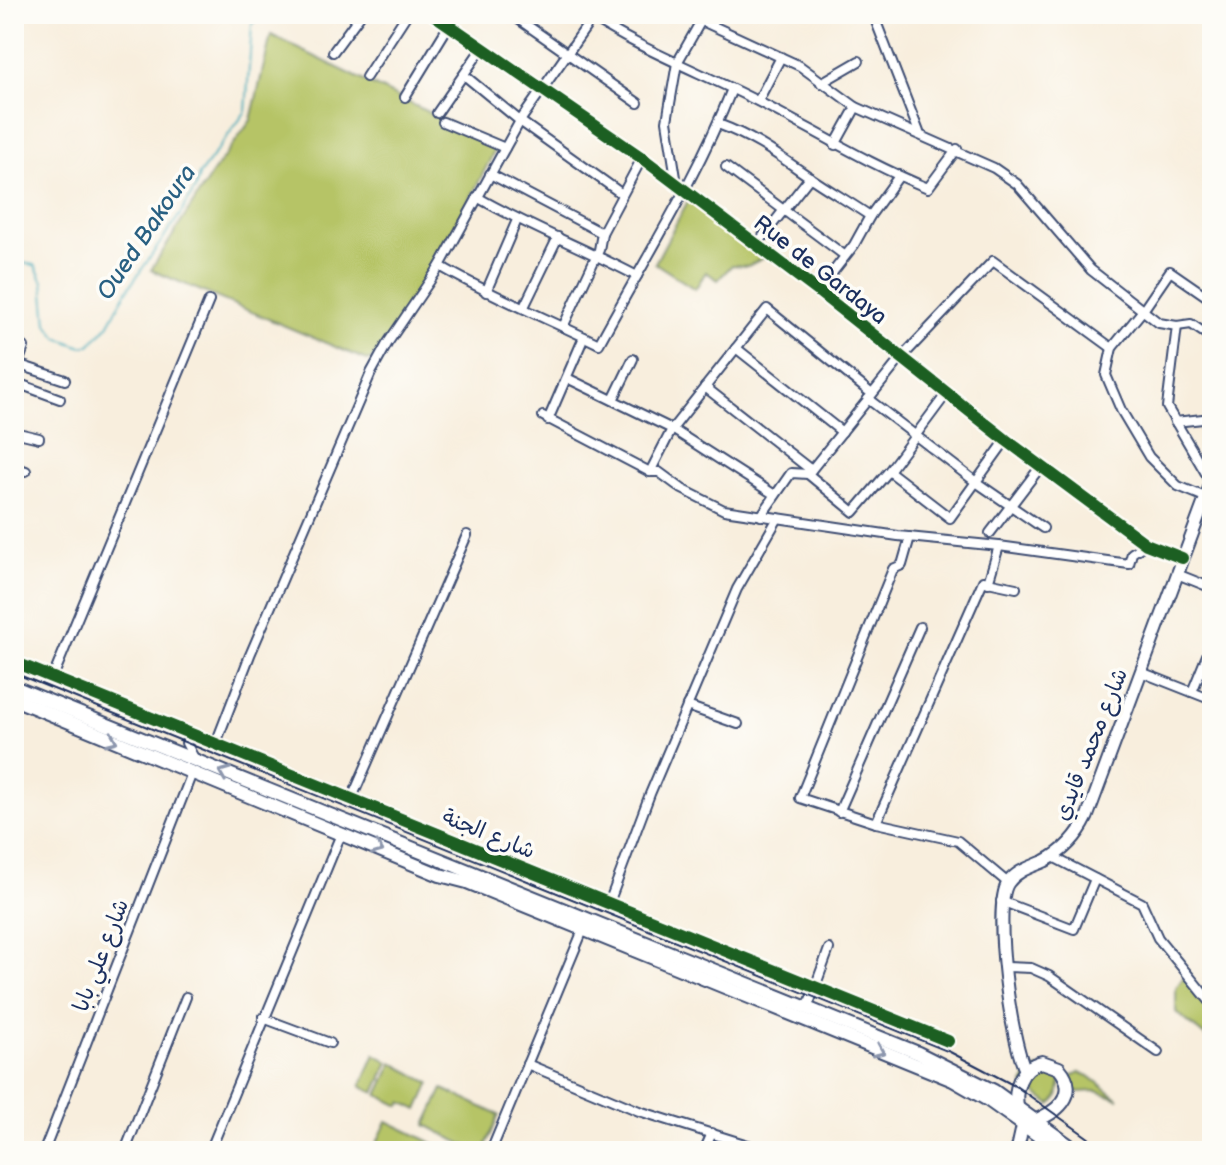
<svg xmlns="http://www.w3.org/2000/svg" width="1226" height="1165" font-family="'Balsamiq Sans','Playpen Sans Arabic',sans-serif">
<rect width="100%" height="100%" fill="#fdfcf7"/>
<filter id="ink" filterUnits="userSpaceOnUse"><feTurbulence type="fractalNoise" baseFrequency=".0125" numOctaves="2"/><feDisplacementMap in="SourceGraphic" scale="16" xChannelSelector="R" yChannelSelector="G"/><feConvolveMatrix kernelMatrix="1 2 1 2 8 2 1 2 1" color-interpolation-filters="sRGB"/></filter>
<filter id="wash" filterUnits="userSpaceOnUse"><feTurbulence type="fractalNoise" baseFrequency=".006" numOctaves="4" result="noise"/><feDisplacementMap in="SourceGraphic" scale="32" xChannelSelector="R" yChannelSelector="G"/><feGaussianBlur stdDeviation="1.8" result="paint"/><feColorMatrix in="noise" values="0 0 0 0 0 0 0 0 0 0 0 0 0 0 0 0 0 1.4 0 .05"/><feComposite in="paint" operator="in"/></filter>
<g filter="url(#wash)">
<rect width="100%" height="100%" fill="#f8eedd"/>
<g fill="#b6c466" stroke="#687a62" stroke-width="2">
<polygon points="271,35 497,146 437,264 387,344 369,361 151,270 211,175 251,120"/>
<polygon points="689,199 765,257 748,266 732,265 718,280 706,272 695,289 655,263"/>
<polygon points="1183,978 1187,979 1212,1011 1212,1042 1176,1012 1176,988"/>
<polygon points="375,1054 389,1062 375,1093 361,1086"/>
<polygon points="393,1063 430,1083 418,1110 402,1102 400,1106 378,1095"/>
<polygon points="1038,1068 1054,1072 1061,1081 1058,1097 1051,1105 1023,1084 1028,1075"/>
<polygon points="1079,1072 1089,1076 1119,1099 1097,1091 1078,1092 1073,1088 1070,1078"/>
<polygon points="443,1089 499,1115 484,1151 476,1151 426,1125"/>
<polygon points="387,1121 449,1151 373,1151"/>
</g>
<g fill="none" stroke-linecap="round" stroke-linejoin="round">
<polyline stroke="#3ba9b9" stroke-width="2" points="14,262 35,265 43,282 47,324 58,338 82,347 90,345 108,325 128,289 181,213 195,189 199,175 246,111 252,24 263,14"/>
</g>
</g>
<g filter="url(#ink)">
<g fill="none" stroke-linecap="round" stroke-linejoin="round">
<g stroke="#3c4c71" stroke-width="12">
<g id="street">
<polyline points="511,14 638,103"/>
<path d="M587 14C636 48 703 73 757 101 814 130 868 164 928 188L957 149"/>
<polyline points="687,14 800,66 856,107 994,168 1017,184 1091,270 1159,323 1177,326 1191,324 1212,338"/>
<polyline points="873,14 919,132"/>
<polyline points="333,52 361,14"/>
<polyline points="464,75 520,121 622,194"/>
<polyline points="366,77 407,14"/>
<polyline points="821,83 859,61"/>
<polyline points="405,97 449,25"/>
<polyline points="758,101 781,57"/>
<polyline points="437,113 482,48"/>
<polyline points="443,122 505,148"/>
<path d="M718 124C756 138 779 156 811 178 830 191 851 203 870 216"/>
<polyline points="835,145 856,107"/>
<polyline points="726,167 844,255"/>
<polyline points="490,174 602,233"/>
<polyline points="677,184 667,121 677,63 702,19"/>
<path d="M477 197C529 227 584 248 637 276"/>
<polyline points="757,244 810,177"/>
<path d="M440 266C491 296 546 318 599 344 645 259 696 179 732 89"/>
<polyline points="818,291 854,245 870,216 899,176"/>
<polyline points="486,292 517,220"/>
<polyline points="524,307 558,237"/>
<polyline points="1177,326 1167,407 1211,482"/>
<polyline points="563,327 599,250 602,233 642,158"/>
<polyline points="736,348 842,432"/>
<polyline points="14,363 65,380"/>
<polyline points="14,374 24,347"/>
<polyline points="567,378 672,429 775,495"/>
<polyline points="14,382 60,399"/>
<polyline points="705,387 811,470"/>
<polyline points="868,399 976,482 1043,528"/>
<polyline points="613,400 633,359"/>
<polyline points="543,416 650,472 672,429 767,309 872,394"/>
<polyline points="548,420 584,337"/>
<polyline points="1175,422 1212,418"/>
<polyline points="14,432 39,438"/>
<polyline points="14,467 26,471"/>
<polyline points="889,471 950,518 1006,440"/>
<polyline points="650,472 659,472 682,489 724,510 898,536 999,546 1129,564 1132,553 1146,544"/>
<polyline points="808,474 902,357 993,261 1112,348"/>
<polyline points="1205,497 1178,486 1149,457 1121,410 1106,375 1112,348 1144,309 1170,271 1212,300"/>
<polyline points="761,516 791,473 808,474 854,512 889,471 947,393"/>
<polyline points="990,533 1041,466"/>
<polyline points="910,537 902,565 893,569 800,798 876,823 958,841 1008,883"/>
<polyline points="1177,574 1212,588"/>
<polyline points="988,583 999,546"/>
<polyline points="14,662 948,1041"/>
<polyline points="1141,672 1212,700"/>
<polyline points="53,677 209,301"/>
<polyline points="1192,692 1212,643"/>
<polyline points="687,706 738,724"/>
<polyline points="190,734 186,743 194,758"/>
<polyline points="216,743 250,655 371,373 387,344 440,266 520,121 595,14"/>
<polyline points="352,798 467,535"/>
<polyline points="839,812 920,627"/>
<polyline points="876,823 983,581 1016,588"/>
<polyline points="1053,857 1142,903 1158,938 1212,1004"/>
<polyline points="1001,901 1074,929 1095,879"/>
<polyline points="609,903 650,794 737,589 778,518"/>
<polyline points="1006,967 1031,968 1049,976 1158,1052"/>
<polyline points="807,1009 829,949"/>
<polyline points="263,1018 330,1043"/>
<polyline points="527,1064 639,1111 767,1151"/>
<polyline points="44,1151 192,773"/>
<polyline points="125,1151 186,997"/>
<polyline points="210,1151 341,834"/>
<polyline points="491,1151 583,930"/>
<polyline points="704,1151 712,1133"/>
</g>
</g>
<g stroke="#3c4c71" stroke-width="15">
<g id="secondary">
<polyline points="433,14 642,158 818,291 1006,440 1146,544 1182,558"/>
<path d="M1026 1071C1011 1045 992 906 1008 883 1017 870 1032 867 1045 861 1064 851 1078 836 1087 817L1212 481"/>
<polyline points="1017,1151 1023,1124"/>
</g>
</g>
<g stroke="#3c4c71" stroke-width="16">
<g id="primary">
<polyline points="14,687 918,1053 994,1091 1077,1151"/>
<polyline points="14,699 440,875 467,882 953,1080 988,1100 1060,1151"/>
<path d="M1018 1111C1013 1091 1019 1067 1042 1062L1059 1068C1082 1095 1055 1114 1031 1122"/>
</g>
</g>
<use href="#street" stroke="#fff" stroke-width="8"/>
<use href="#secondary" stroke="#fff" stroke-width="11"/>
<use href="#primary" stroke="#fff" stroke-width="12"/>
<polyline stroke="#1b2f5e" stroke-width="2" points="14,673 950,1052 1017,1087 1107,1151"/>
<g stroke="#fdfcf7" stroke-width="17">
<g id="cycleway">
<polyline points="433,14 642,158 818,291 1006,440 1146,544 1182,558"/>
<polyline points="14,662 948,1041"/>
</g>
</g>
<use href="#cycleway" stroke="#1b5e20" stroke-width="12"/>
</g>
<defs><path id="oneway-chevron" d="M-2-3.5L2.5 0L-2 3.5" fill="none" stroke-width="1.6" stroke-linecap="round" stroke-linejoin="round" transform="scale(2)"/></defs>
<g stroke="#8d97ae">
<use href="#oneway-chevron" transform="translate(112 740) rotate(23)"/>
<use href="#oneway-chevron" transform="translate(224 773) rotate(-158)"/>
<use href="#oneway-chevron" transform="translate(378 849) rotate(22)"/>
<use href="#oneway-chevron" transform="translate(879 1051) rotate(23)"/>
</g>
</g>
<g text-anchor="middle" stroke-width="7" stroke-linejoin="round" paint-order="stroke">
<g font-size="22" fill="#1b2f5e" stroke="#fdfcf7">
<text transform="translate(821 269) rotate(38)" y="8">Rue de Gardaya</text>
<text transform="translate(1090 744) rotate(-68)" y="8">شارع محمد قايدي</text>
<text transform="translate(489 833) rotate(22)" y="8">شارع الجنة</text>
<text transform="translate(100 955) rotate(-69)" y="8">شارع علي بابا</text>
</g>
<g font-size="24" font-style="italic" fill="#286082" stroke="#fdfcf7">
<text transform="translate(146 232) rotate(-56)" y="8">Oued Bakoura</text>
</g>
</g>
<rect width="1226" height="1165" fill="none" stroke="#fdfcf7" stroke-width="48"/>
</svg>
